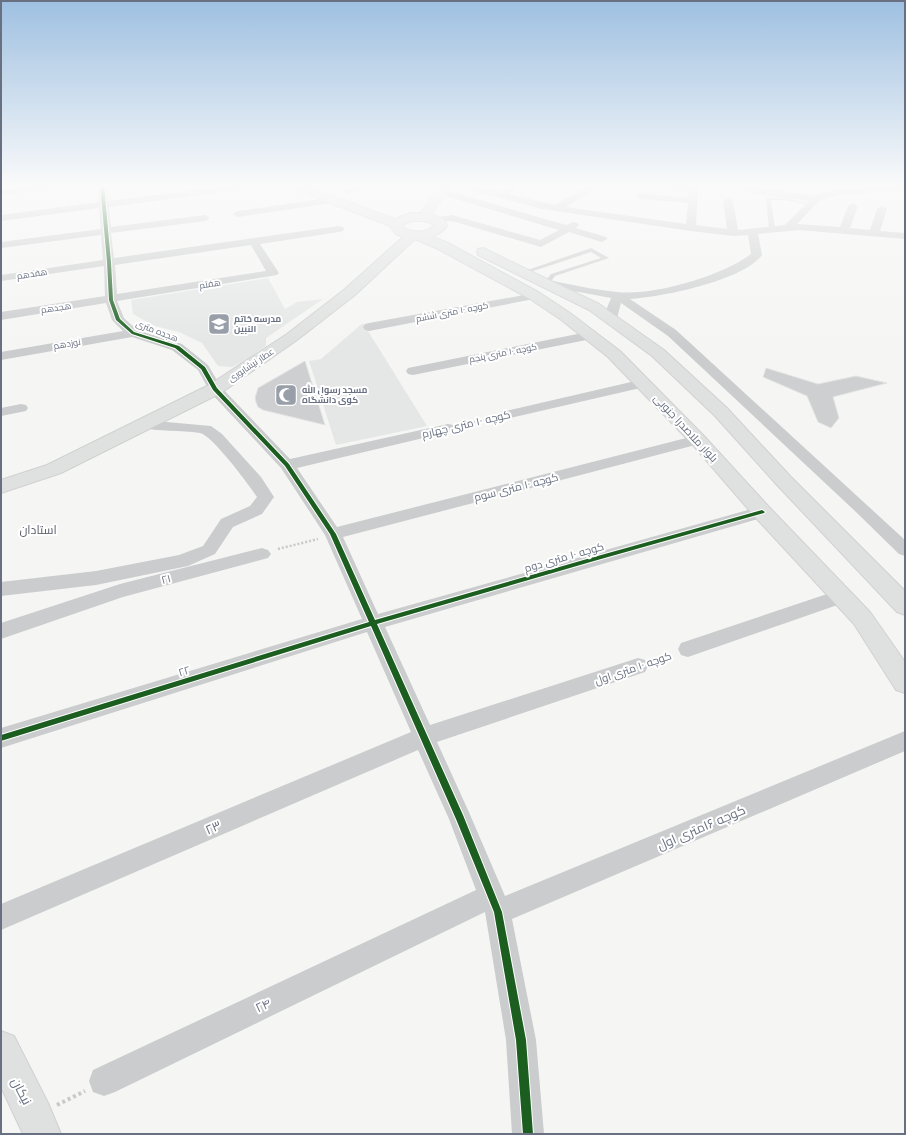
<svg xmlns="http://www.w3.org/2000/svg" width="906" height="1135" font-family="Poppins,Cairo,sans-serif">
<rect width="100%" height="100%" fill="#f5f5f4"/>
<g fill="#e5e6e6">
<polygon points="268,278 285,309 297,302 323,299 266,338 266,346 244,361 232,367 218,366 202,343 179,332 155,326 133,314 131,300"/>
<polygon points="363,323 427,426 336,445 309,361 321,359"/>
</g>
<g fill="#cecfd0" stroke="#e4e4e4">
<polygon points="305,361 325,425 263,410 258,407 256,402 255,398 258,388"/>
<polygon points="766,368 818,384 856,376 887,383 833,397 839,418 831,428 818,422 807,396 763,377"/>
</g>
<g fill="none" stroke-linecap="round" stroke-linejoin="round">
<g stroke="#d1d1d2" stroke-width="2">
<g id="secondary">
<path d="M287 185H303L395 219 410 213H420L441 185H453L431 214C438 217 445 218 447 226 440 236 427 240 415 239L355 295 297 340 221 393 61 473 1 493V480L47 465 209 385 287 334 345 289 403 237 396 234 390 226 289 187ZM411 221H425L435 225C426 233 412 234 402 226L404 224Z"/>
<polygon points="1,1031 14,1036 48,1103 61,1134 23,1134 1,1087"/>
</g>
</g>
<g stroke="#d1d1d2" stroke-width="2">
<g id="primary">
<polygon points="416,231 446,242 540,293 570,313 620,351 704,436 769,507 870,612 905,662 905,693 896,690 854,624 755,517 692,444 608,357 560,319 530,299 436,248 412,238 410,235 412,232"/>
<polygon points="483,248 599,304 664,350 727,408 791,477 905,591 905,615 897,612 777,485 715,416 652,356 589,310 478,255 477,252 478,249"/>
</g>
</g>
<polyline stroke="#c9c9ca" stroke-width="2" stroke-dasharray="1.5 1.5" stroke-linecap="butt" points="462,425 492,418"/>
<polyline stroke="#c9c9ca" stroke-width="2.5" stroke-dasharray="2 2" stroke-linecap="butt" points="278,549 318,539"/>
<polyline stroke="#c9c9ca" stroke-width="3" stroke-dasharray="2.5 2.5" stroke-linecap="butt" points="654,661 672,655"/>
<polyline stroke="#c9c9ca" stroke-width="4" stroke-dasharray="3 3" stroke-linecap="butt" points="57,1105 85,1091"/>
<g fill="#cbcccd" fill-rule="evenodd">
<polygon points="766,198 784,198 814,204 812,205 784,200 771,200 775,229 772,231 769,229"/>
<polygon points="591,248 609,258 555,276 549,284 544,283 551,274 601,258 591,252 527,273 522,272"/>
</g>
<g fill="#cbcccd" fill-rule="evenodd">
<polygon points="37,185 65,185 60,188 1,195 1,189"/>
<path d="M97 185H107L108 201 233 185H259L254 188 109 207 111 227 205 215 210 218 205 221 111 233 114 258 339 226 343 227 344 229 343 231 339 232 260 244 279 273 277 275 117 301 124 318 137 330 182 344 208 365 221 387 290 459 448 424 453 425 455 428 453 431 297 468 337 527 698 435 703 437 706 440 703 443 343 537 378 614 762 506 768 508 770 512 768 516 385 627 430 725 638 658 645 660 648 666 645 672 437 742 468 810 505 896 905 731V751L512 919 536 1040 544 1134H512L506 1040 485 912 115 1092 104 1096 93 1092 89 1081 93 1070 476 890 449 819 418 750 1 930V904L411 732 367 632 1 748V728L362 619 325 535 281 468 210 392 198 370 172 350 132 337 1 360V352L123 331 112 320 106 303 1 320V312L105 296 104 266 1 281V275L103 260 101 235 1 248V242L101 229 99 208 1 221V215L99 202ZM251 245 266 271 117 294 115 265Z"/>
<polygon points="356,185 370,185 368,187 348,194 343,191 345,189"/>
<path d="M457 185H473L498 192 512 185H524L508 194 555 205 590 185H602L566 207 686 224 688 203 640 199 635 196 640 193 688 198V191L667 189 662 186 682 185 696 187 698 189 696 225 727 229 723 201 728 198 733 201 738 230 785 225 809 201 759 194 730 187 728 185H745L815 196 836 189 905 185V189L899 191 837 195 819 201 797 224 840 227 848 206 853 203 858 206 850 228 870 230 877 209 882 206 887 209 880 231 905 233V239L799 230 758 234 762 255C743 281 661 297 630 299L676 330 905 540V556L899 554 856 512 668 336 621 303 616 322H608L606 319 607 308 611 298 547 286 543 285 541 283 543 281 547 280C570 284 594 290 617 292 654 296 722 276 751 254L748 235 733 236 691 231 542 209 459 187Z"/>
<polygon points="442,189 566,225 574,222 578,223 579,225 576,228 606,237 607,239 602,242 569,232 541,247 452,221 433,222 431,220 433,218 452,215 540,240 559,230 439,194 437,192"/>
<polygon points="335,197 340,200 338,202 238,217 233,214 238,211"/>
<polygon points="535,293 539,294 541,296 539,298 369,331 365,330 363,327 365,324 369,323"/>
<polygon points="592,331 596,332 598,335 596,338 413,375 408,374 406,371 408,368 413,367"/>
<polygon points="644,379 649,380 651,383 649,386 506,419 501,418 499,415 501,412"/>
<polygon points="21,404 26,405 28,408 26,411 1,416 1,408"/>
<path d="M144 420 211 426 222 434 261 477 274 497 262 514 233 527 215 554 188 566 96 585 1 596V582L96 571 179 555 203 546 221 519 250 506 257 497C249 485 212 435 200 433 180 430 159 432 139 427L137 424 139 421Z"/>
<polygon points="262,548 268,550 271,554 268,558 123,597 1,639 1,623 120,584"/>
<polygon points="842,589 849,591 851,596 849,601 688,657 681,655 678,649 681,643"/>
</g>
<use href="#secondary" fill="#dfe0e0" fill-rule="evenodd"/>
<use href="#primary" fill="#dfe0e0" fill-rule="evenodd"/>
<g stroke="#fff" stroke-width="2">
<polygon id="cycleway" points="100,185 104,185 111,262 113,300 120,319 134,332 179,346 205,367 217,388 289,464 336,534 375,620 594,557 762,510 765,512 764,513 594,561 377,624 463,815 502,912 526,1040 533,1134 523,1134 516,1040 494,912 456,819 371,626 1,741 1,735 369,622 330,534 285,466 213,390 201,369 175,348 132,334 116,320 109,300 107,262"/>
</g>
<use href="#cycleway" fill="#1b5e20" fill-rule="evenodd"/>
</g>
<linearGradient id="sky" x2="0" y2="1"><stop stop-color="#9ec0e1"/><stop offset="0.54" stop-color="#fafafa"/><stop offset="1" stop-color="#fafafa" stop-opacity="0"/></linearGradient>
<rect width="906" height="344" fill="url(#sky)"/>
<defs>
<g id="school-square" transform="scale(1.15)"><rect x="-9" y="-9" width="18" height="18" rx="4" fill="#999fa9" stroke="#fff"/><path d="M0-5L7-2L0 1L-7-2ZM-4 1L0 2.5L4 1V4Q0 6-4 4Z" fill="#fff"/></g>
<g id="mosque-square" transform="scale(1.15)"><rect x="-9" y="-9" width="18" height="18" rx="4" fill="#999fa9" stroke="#fff"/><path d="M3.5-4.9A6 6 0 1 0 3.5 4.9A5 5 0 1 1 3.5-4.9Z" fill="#fff"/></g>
</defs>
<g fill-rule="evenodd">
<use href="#school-square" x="219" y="324"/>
<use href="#mosque-square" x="286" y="395"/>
</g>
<g text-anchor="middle" stroke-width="4" stroke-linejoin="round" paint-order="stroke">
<g font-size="9" fill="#687081" stroke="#fff">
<text transform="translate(32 274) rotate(-9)" y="3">هفدهم</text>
<text transform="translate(210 284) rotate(-9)" y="3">هفتم</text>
<text transform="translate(56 308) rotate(-8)" y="3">هجدهم</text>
<text transform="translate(452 312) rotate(-11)" y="3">کوچه ۱۰ متری ششم</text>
<text transform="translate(157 331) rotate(21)" y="3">هجده متری</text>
<text transform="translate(67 344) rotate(-10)" y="3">نوزدهم</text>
<text transform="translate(503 353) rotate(-11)" y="3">کوچه ۱۰ متری پنجم</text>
<text transform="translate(251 365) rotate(-34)" y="3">عطار نیشابوری</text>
</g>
<g font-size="9" font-weight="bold" fill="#687081" stroke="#fff" text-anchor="start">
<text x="234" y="322">مدرسه خاتم<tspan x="234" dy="10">النبین</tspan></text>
<text x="302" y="393">مسجد رسول الله<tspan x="302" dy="10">کوی دانشگاه</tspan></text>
</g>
<g font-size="11" fill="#687081" stroke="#fff">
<text transform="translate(466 424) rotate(-13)" y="4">کوچه ۱۰ متری چهارم</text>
<text transform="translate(686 428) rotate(47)" y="4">بلوار ملاصدرا جنوبی</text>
<text transform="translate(516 487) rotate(-14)" y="4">کوچه ۱۰ متری سوم</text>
<text transform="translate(564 557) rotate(-16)" y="4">کوچه ۱۰ متری دوم</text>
<text transform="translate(166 579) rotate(-15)" y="4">۲۱</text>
<text transform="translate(633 668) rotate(-19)" y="4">کوچه ۱۰ متری اول</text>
<text transform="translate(184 671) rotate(-17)" y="4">۲۲</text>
</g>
<g font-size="12" fill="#555b67" stroke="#fff">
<text x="38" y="534">استادان</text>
</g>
<g font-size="13" fill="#687081" stroke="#fff">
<text transform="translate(213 827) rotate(-23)" y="5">۲۳</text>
<text transform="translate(701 827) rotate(-23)" y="5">کوچه ۱۶متری اول</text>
<text transform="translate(263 1005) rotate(-25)" y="5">۲۴</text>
<text transform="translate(22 1091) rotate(63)" y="5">نیکان</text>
</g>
</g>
<rect width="906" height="1135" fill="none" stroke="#687081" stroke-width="4"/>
</svg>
